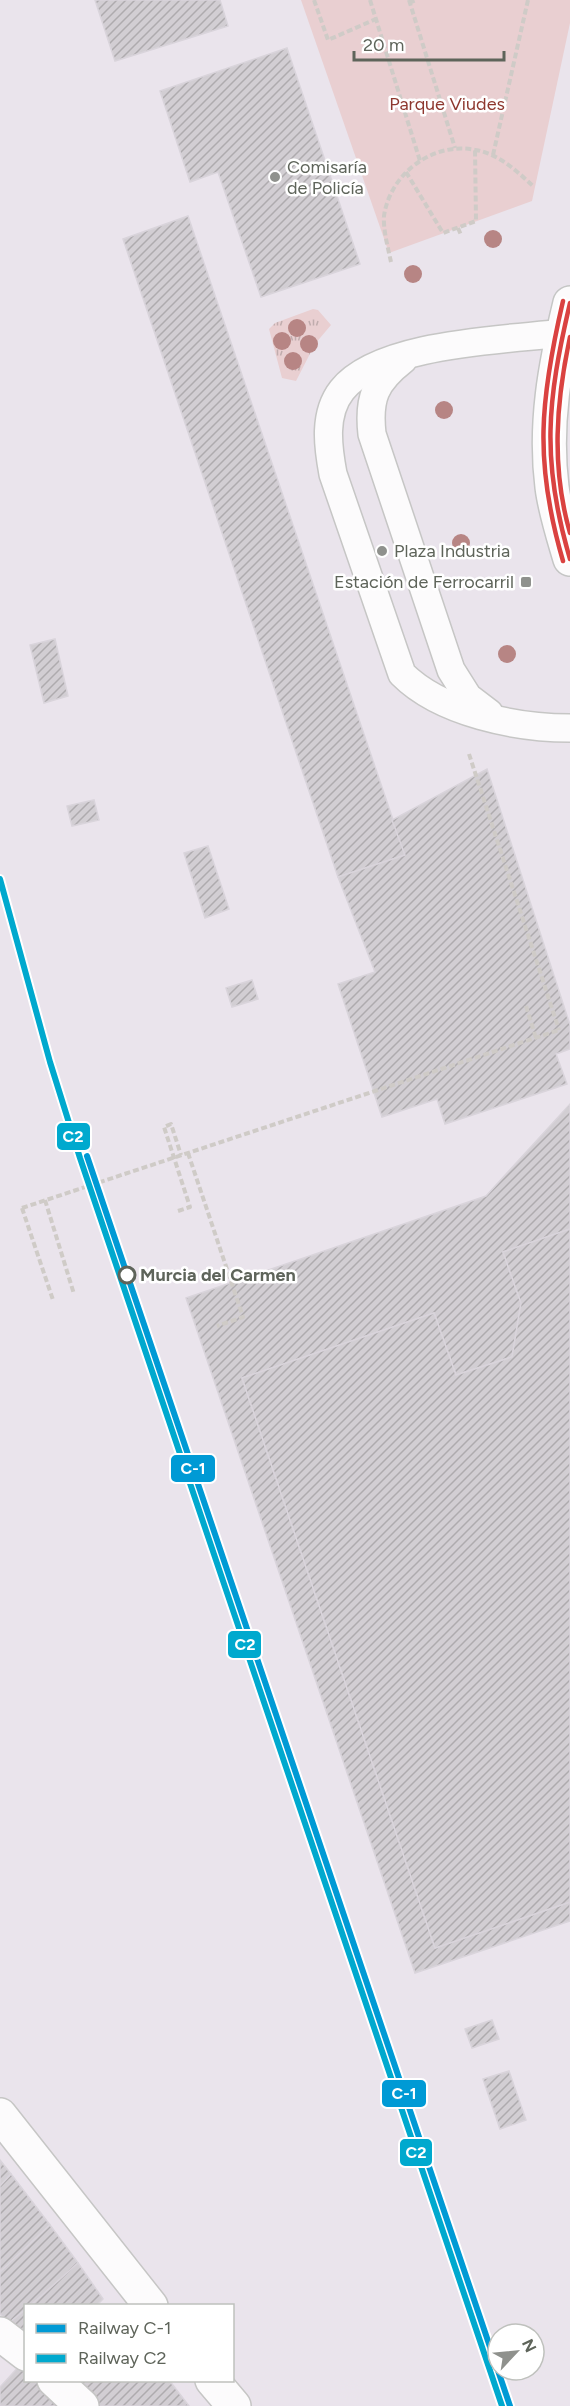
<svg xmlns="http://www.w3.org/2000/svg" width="570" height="2406" font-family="Figtree,sans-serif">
<defs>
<pattern id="grass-tufts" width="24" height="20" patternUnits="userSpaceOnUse" patternTransform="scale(1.5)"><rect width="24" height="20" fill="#e9cfd1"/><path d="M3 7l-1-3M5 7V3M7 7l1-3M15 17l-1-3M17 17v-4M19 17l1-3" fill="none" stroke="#c0acad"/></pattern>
<pattern id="building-hatch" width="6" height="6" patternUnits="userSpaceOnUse" patternTransform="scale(1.5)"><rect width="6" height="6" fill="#d2ced3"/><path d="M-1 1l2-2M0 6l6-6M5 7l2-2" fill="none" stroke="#aeabae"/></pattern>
</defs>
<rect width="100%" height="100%" fill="#eae4ec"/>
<polygon fill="url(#grass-tufts)" points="313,309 318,310 331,325 315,344 296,381 282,378 269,329 275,323"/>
<polygon fill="#e9cfd1" points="301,0 570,0 570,23 532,201 389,253"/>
<g fill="url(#building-hatch)" stroke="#d9d4db" stroke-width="1.5">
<polygon points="95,0 220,0 228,26 115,61"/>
<polygon points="287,48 360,264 261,297 218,172 190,182 160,91"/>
<polygon points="188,216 405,855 338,877 123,239"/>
<polygon points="55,639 68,696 44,703 30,645"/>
<polygon points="487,769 570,1025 570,1049 556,1054 567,1084 445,1124 437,1099 382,1117 338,984 375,972 338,877 405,855 392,820"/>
<polygon points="94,800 99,820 72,826 67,806"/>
<polygon points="208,846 229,909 205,918 184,853"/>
<polygon points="252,980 258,999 232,1007 226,988"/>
<polygon points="570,1104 570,1229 503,1252 521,1303 512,1357 456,1375 434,1313 242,1378 435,1948 570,1902 570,1921 415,1973 186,1298 486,1196"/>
<polygon points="570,1229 570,1902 435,1948 242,1378 434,1313 456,1375 512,1357 521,1303 503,1252"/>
<polygon points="492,2020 499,2039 472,2048 465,2029"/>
<polygon points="509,2071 526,2120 500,2129 483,2079"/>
<polygon points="0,2160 11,2174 0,2186"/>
<polygon points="11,2174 50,2225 0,2272 0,2186"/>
<polygon points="50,2225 78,2263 30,2306 26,2306 26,2309 9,2323 0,2314 0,2272"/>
<polygon points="78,2263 103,2299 96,2306 30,2306"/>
<polygon points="26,2309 26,2339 9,2323"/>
<polygon points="22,2363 26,2366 26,2380 41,2380 68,2406 0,2406 0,2387"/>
<polygon points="67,2380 169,2380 189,2406 93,2406"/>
</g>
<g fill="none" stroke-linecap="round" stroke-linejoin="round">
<g stroke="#c6c6c5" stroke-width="30">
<g id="lane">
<path d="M563 333C505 340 379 343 342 390 323 414 328 447 333 474L402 674C441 713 516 728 570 728"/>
<path d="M403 360C375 382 368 398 372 434L451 670 468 697 489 713"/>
</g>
</g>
<g stroke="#c6c6c5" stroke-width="36">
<g id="street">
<polyline points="0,2115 151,2306"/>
<polyline points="0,2334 26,2354"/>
<polyline points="54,2380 82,2406"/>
<polyline points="212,2380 234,2406"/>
</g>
</g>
<g stroke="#c5c6c5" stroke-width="36">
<path id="secondary" d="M570 303C555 365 544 424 552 487 555 511 563 535 570 559"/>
</g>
<g stroke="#cfcbc7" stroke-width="4" stroke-dasharray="6 3" stroke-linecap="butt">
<polyline points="314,0 328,40 376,19"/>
<polyline points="370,0 420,161"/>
<polyline points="409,0 455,148"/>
<polyline points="409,3 416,0"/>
<polyline points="493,155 528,0"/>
<polyline points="406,172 443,233 476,221 475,149"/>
<polyline points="458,228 461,235"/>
<path d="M391 262C388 248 383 229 384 216 390 173 434 141 476 150 499 154 518 172 534 187"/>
<polyline points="469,754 559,1030"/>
<polyline points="526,1006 536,1038"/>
<polyline points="188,1153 243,1317 217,1326"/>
<polyline points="45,1200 74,1294"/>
<polyline points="22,1208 53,1300"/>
<polyline points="178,1211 190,1207 164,1127 171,1124 181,1155"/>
</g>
<use href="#lane" stroke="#fcfbfc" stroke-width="27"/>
<use href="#street" stroke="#fcfbfc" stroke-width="33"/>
<use href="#secondary" stroke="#fcfbfc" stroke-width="33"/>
<polyline stroke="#cfcbc7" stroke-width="4" stroke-dasharray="6 3" stroke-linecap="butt" points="22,1208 559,1030"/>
<g stroke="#fff" stroke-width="9">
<path id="bus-1" d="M570 303C547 401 541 461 570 559"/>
</g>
<g stroke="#fff" stroke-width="9">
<path id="bus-2" d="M563 301C540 400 534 462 563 561"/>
</g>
<g stroke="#fff" stroke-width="9">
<path id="bus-3" d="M570 337C556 402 551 467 570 533"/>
</g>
<use href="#bus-1" stroke="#da4241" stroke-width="4.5"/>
<use href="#bus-2" stroke="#da4241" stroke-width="4.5"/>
<use href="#bus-3" stroke="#da4240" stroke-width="4.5"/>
<g stroke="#fff" stroke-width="10">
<polyline id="rail-1" points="87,1156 510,2406"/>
</g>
<g stroke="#fff" stroke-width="10">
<polyline id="rail-2" points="0,879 50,1062 80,1158 502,2406"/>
</g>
<use href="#rail-1" stroke="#009ad5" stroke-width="6"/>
<use href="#rail-2" stroke="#00a9ce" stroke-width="6"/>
</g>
<g fill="#b78584">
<circle cx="493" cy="239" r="9"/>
<circle cx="413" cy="274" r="9"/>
<circle cx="297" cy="328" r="9"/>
<circle cx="282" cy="341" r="9"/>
<circle cx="309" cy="344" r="9"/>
<circle cx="293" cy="361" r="9"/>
<circle cx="444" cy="410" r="9"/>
<circle cx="461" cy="543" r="9"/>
<circle cx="507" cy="654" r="9"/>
</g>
<g fill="#8f918d" stroke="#fff" stroke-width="2">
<circle cx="275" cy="177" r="6"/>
<circle cx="382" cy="551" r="6"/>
<rect x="520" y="576" width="12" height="12" rx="3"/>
</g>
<circle fill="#fff" stroke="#5e645a" stroke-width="3" cx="127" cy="1275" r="8"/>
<g text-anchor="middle" stroke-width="5" stroke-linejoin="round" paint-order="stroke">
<g font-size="18" fill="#8e382f" stroke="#fff">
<text x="447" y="110">Parque Viudes</text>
</g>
<g font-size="18" fill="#5e645a" stroke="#fff" text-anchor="start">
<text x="287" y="173">Comisaría<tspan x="287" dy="21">de Policía</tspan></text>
<text x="394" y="557">Plaza Industria</text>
<text x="514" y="588" text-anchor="end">Estación de Ferrocarril</text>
</g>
<g font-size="18" font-weight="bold" fill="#5e645a" stroke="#fff" text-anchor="start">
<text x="140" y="1281">Murcia del Carmen</text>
</g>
</g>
<g stroke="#fff" stroke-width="2">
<rect x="56" y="1122" width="35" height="29" rx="6" fill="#00a9ce"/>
<rect x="170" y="1454" width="46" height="29" rx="6" fill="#009ad5"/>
<rect x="227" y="1630" width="35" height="29" rx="6" fill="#00a9ce"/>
<rect x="381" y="2079" width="46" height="29" rx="6" fill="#009ad5"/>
<rect x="399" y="2138" width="34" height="29" rx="6" fill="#00a9ce"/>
</g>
<g font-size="16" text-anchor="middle" font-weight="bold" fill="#fff">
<text x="73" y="1142">C2</text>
<text x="193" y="1474">C-1</text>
<text x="245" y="1650">C2</text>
<text x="404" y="2099">C-1</text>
<text x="416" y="2158">C2</text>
</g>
<rect x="24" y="2304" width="210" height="78" fill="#ffffff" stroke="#bfc1bd" stroke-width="1.5"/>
<rect x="36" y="2324" width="30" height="9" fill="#009ad5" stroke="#bfc1bd" stroke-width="1.5"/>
<text x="78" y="2334" font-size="18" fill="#5e645a">Railway C-1</text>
<rect x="36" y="2354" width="30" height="9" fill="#00a9ce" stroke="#bfc1bd" stroke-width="1.5"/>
<text x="78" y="2364" font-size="18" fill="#5e645a">Railway C2</text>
<g transform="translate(516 2352) rotate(64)"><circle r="28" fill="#ffffff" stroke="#bfc1bd" stroke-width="1.5"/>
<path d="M0-4.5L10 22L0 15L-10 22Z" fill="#8f918d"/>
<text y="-9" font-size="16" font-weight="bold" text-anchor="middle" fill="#5e645a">N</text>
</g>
<path d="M354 51v9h150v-9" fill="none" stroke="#5e645a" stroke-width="3"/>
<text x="363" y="51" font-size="18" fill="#5e645a" stroke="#ffffff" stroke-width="4.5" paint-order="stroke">20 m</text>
</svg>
